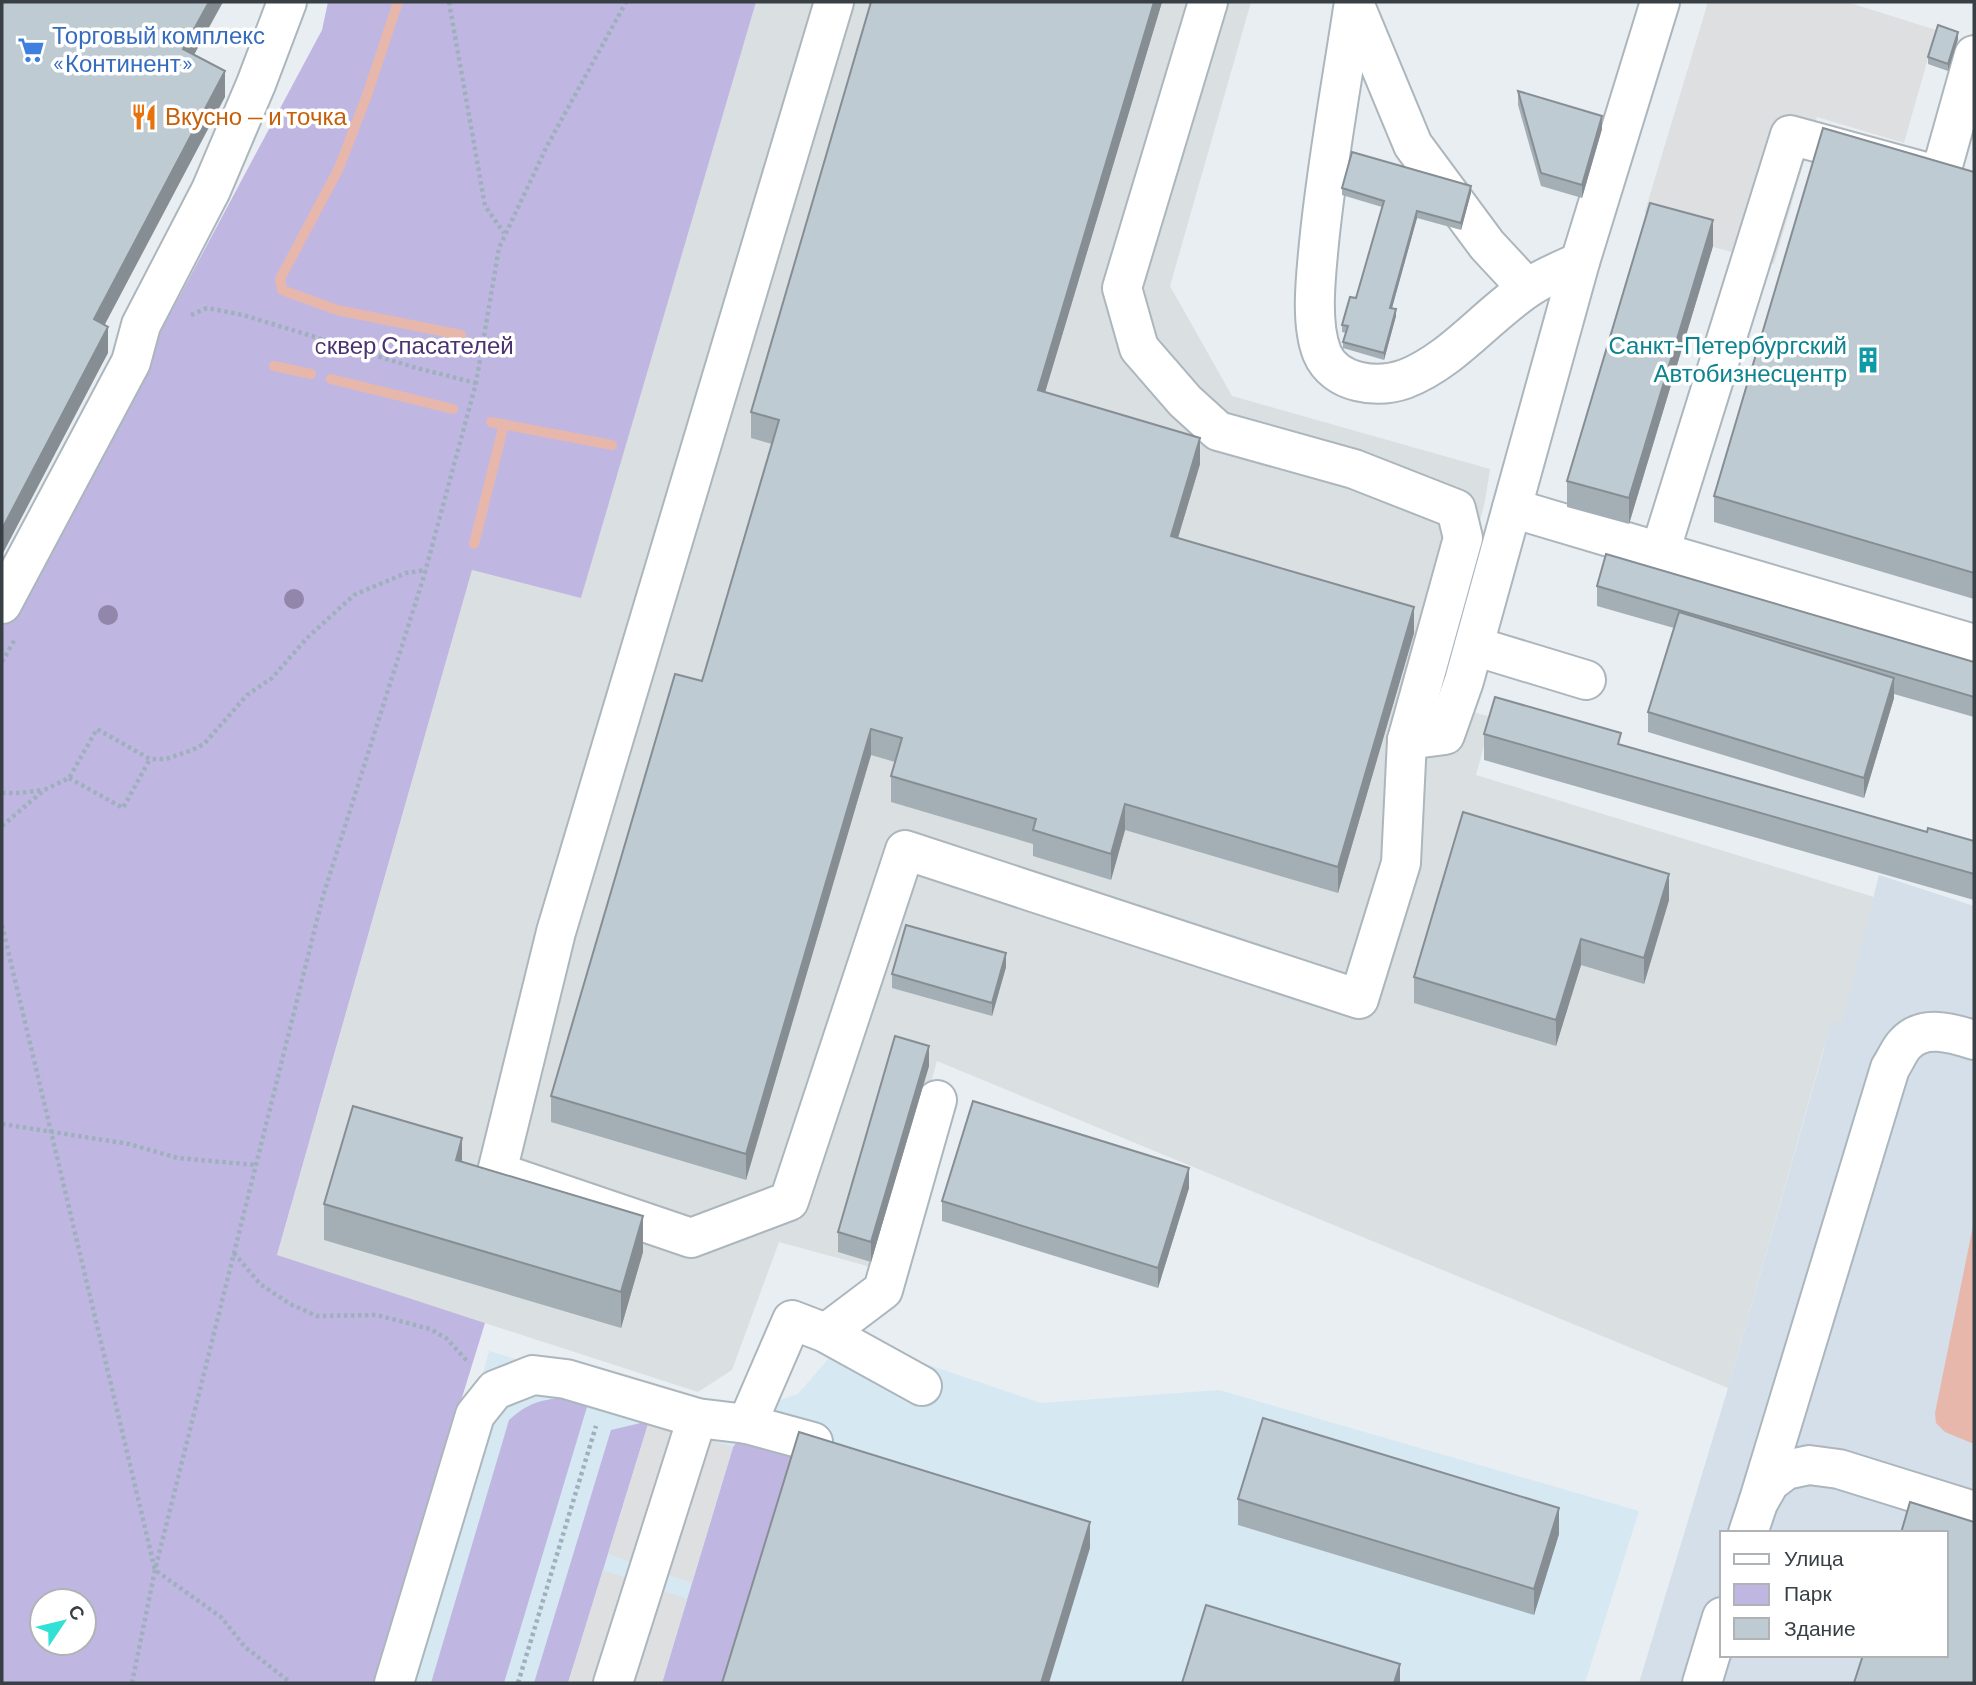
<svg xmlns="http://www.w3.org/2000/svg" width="1976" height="1685" font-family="Barlow,sans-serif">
<rect width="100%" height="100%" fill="#e9eef2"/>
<polygon fill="#d6e8f2" points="847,1337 1041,1403 1219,1390 1639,1511 1585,1683 400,1683 489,1351 722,1420 798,1394"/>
<polygon fill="#dadfe2" points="756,2 1251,2 1170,286 1232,396 1490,469 1485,501 1448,647 1438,703 1492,717 1476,775 1874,897 1841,1042 1824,1047 1728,1388 937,1061 878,1269 779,1242 732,1370 698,1392 277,1256 472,570 581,597"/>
<path fill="#d4dfea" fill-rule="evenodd" d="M1879 875 1974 906V1683H1639L1728 1388 1832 1021 1842 1023ZM1722 1533H1946V1655H1722Z"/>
<g fill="#c0b6e2" fill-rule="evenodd">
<path d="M328 2H756L581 598 472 570 277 1255 485 1323 374 1683H2V628L322 30ZM42 1601H84V1643H42Z"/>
<path d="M590 1397 504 1683H431L509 1420C536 1395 555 1399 590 1397Z"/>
<polygon points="649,1421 568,1683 534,1683 611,1430"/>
<polygon points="745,1440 799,1458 730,1683 662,1683 733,1447 737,1442"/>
</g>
<g fill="#dddfe1">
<polygon points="1708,2 1847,2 1936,30 1904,143 1817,117 1774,264 1650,229 1645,211"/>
<polygon points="649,1421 733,1447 692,1583 608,1554"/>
<polygon points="603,1570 687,1599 662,1683 568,1683"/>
</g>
<polygon fill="#e8b7ac" points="1974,1221 1974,1444 1945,1432 1936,1423 1935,1413"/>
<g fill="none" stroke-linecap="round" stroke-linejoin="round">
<g stroke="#e8b7ac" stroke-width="10">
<polyline points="398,2 367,95 339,168 280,279 282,290 337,310 461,335"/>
<polyline points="274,366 311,374"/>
<polyline points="331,379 453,409"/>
<polyline points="491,422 612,445"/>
<polyline points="474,544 504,424"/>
</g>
<g stroke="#acb6bd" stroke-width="42">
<g id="minor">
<polyline points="834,2 556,932 497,1172 691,1238 789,1201 905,850 1359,999 1401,863 1407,740 1463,538 1456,509 1354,469 1218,431 1185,401 1139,348 1122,288 1208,2"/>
<path d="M1354 2C1342 82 1327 162 1319 243 1316 275 1310 323 1322 353 1335 384 1377 389 1405 379 1452 361 1486 316 1528 288 1544 277 1562 270 1580 262"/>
<polyline points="1354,3 1413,145 1487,245 1527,288"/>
<polyline points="1974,55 1940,176 1790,135 1660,552 1974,644"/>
<polyline points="1512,508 1660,552"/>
<polyline points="2,604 131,362 141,325 211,190 256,84 287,2"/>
<polyline points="1474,646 1586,680"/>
<polyline points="1407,740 1445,735 1464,681 1580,262 1660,2"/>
<polyline points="826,1333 883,1290 937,1100"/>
<polyline points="747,1424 792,1320 826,1333 922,1386"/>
<path d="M1758 1503 1890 1068C1895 1061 1899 1050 1905 1044 1923 1024 1952 1033 1974 1040"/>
<polyline points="1748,1533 1758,1503 1770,1482 1786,1470 1809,1465 1839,1469 1974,1511"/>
<polyline points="394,1683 475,1415 495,1390 533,1375 566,1379 697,1418 747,1424 813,1442"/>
<polyline points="613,1683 697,1418"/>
<polyline points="1702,1683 1722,1617"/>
</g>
</g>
<g stroke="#9fb0bd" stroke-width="4.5" stroke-dasharray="3.5 3.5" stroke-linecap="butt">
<polyline points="449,2 485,206 504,233"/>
<polyline points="191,315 207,308 243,315 413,367 476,383"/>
<polyline points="2,662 15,639"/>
<polyline points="69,778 123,808 150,759"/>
<polyline points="2,793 20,793 42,790"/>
<polyline points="2,826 44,790 69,778 97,729 150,759 166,759 192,750 204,744 247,695 272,678 307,638 354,595 406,573 426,570"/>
<polyline points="2,925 155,1570 221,1617 245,1647 291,1683"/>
<polyline points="2,1124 129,1144 178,1158 255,1165"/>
<polyline points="234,1253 260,1284 290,1304 317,1316 377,1315 430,1329 446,1338 469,1363"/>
<polyline points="132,1683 155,1570 323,896 424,576 476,383 499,248 546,148 626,2"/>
<polyline points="518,1683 596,1426"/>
</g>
<use href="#minor" stroke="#fff" stroke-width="38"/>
</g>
<g fill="#9287aa">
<circle cx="294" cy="599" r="10"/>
<circle cx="108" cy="615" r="10"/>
</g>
<g fill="#a4afb5">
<polygon points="871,2 1162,2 1045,392 1200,464 1178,538 1414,633 1338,893 1125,830 1111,880 1033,856 1033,844 891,802 891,776 895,762 871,755 746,1180 551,1122 551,1096 702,681 772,444 751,438 751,412"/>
<polygon points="1958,39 1948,71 1928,64 1928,57"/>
<polygon points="1518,91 1602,129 1582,198 1541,186 1518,105"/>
<polygon points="1974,172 1974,599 1714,522 1714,496"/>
<polygon points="1342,188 1471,193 1461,230 1417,218 1392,308 1396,316 1384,360 1343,348 1343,342 1346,333 1342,332 1342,325 1356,298 1382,207 1342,195"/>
<polygon points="1713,246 1629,524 1567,507 1567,481"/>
<polygon points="1597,586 1974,662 1974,717 1894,694 1894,698 1864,798 1648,732 1648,712 1674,628 1597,606"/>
<polygon points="1484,734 1621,745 1927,832 1974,841 1974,900 1484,760"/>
<polygon points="1669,900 1644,984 1581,965 1556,1046 1414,1003 1414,977"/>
<polygon points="1006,967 992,1016 892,988 892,974"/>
<polygon points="929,1066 871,1262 838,1252 838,1232"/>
<polygon points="462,1162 643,1252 621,1328 324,1240 324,1204"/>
<polygon points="1189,1188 1158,1288 942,1221 942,1201"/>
<polygon points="1238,1499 1559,1534 1534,1615 1238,1525"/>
</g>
<g fill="#868e94">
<polygon points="209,2 223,2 183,75 183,49"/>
<polygon points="1154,2 1162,2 1038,416 1038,390"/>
<polygon points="1958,32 1958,39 1948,71 1948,64"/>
<polygon points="225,71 225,97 94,345 94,319"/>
<polygon points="1602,116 1602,129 1582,198 1582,185"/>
<polygon points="1471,186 1471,193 1461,230 1461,223"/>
<polygon points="1417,211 1417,218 1390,315 1390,308"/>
<polygon points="1713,220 1713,246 1629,524 1629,498"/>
<polygon points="1396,309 1396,316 1384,360 1384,353"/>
<polygon points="108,327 108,353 2,555 2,529"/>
<polygon points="1200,438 1200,464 1171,561 1171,536"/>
<polygon points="1414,607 1414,633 1338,893 1338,867"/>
<polygon points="1894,678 1894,698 1864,798 1864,778"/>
<polygon points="871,729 871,755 746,1180 746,1154"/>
<polygon points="1125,804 1125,830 1111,880 1111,854"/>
<polygon points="1669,874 1669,900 1644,984 1644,958"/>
<polygon points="1581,939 1581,965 1556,1046 1556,1020"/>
<polygon points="1006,953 1006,967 992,1016 992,1003"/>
<polygon points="929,1046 929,1066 871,1262 871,1242"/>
<polygon points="462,1138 462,1175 456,1160"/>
<polygon points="1189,1168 1189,1188 1158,1288 1158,1268"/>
<polygon points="643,1216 643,1252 621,1328 621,1292"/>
<polygon points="1559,1508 1559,1534 1534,1615 1534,1589"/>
<polygon points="1090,1522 1090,1548 1049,1683 1041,1683"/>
<polygon points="1400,1664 1400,1683 1394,1683"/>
</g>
<g fill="#bfcbd3" stroke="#868e94" stroke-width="2">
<polygon points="2,2 209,2 183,49 225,71 94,319 108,327 2,529"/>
<polygon points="871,2 1154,2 1038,390 1200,438 1171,536 1414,607 1338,867 1125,804 1111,854 1033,830 1036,819 891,776 902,738 871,729 746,1154 551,1096 675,674 702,681 779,420 751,412"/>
<polygon points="1938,25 1958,32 1948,64 1928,57"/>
<polygon points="1518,91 1602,116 1582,185 1541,173"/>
<polygon points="1823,128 1974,172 1974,573 1714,496"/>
<polygon points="1352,152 1471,186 1461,223 1417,211 1390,308 1396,309 1384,353 1343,342 1348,326 1342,325 1350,297 1356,298 1384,201 1342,188"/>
<polygon points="1650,203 1713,220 1629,498 1567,481"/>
<polygon points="1606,554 1974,662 1974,697 1597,586"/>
<polygon points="1679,612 1894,678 1864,778 1648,712"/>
<polygon points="1495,697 1621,733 1618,744 1927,832 1928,828 1974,841 1974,874 1484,734"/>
<polygon points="1463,812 1669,874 1644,958 1581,939 1556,1020 1414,977"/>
<polygon points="906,925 1006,953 992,1003 892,974"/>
<polygon points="895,1036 929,1046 871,1242 838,1232"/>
<polygon points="973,1101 1189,1168 1158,1268 942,1201"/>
<polygon points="353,1106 462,1138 456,1160 643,1216 621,1292 324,1204"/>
<polygon points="1263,1418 1559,1508 1534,1589 1238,1499"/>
<polygon points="799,1432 1090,1522 1041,1683 722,1683"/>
<polygon points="1910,1502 1974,1522 1974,1683 1854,1683 1863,1655 1946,1655 1946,1533 1901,1533"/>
<polygon points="1206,1605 1400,1664 1394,1683 1182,1683"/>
</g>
<defs>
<g id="supermarket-bare" transform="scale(2.1)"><path d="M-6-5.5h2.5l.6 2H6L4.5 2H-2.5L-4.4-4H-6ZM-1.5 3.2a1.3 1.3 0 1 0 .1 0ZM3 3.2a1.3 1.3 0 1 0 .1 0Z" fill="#3f7fe0" stroke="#fff" stroke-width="2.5" paint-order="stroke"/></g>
<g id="restaurant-bare" transform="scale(2.1)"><path d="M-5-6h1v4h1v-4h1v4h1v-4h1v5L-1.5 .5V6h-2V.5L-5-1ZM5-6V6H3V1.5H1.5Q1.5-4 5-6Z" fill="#e8710a" stroke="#fff" stroke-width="2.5" paint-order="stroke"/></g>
<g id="building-bare" transform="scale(2.1)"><path d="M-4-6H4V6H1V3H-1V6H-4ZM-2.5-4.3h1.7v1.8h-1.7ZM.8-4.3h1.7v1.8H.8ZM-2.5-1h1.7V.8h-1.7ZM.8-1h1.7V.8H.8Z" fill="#0f9aa8" stroke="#fff" stroke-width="2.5" paint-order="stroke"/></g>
</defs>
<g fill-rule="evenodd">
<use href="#supermarket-bare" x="31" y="50"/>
<use href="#restaurant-bare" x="144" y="117"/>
<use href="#building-bare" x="1868" y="360"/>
</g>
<g text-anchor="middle" stroke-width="7" stroke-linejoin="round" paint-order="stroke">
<g font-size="24" fill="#366cbe" stroke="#fff" text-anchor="start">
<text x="52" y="44">Торговый комплекс<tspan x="52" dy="28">«Континент»</tspan></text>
</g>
<g font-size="24" fill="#c56008" stroke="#fff" text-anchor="start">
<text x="165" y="125">Вкусно — и точка</text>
</g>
<g font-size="24" fill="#4b3270" stroke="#fff">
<text x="414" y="354">cквер Спасателей</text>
</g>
<g font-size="24" fill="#0d838f" stroke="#fff" text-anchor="end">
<text x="1847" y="354">Санкт-Петербургский<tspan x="1847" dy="28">Автобизнесцентр</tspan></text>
</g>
</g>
<rect width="1976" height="1685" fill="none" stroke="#384045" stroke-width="7"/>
<rect x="1720" y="1531" width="228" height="126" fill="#ffffff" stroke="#afb3b5" stroke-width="2"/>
<rect x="1734" y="1554" width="35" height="10" fill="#ffffff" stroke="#afb3b5" stroke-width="2"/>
<text x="1784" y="1566" font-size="21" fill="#384045">Улица</text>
<rect x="1734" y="1584" width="35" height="21" fill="#c0b6e2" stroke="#afb3b5" stroke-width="2"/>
<text x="1784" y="1601" font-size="21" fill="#384045">Парк</text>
<rect x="1734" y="1618" width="35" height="21" fill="#bfcbd3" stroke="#afb3b5" stroke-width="2"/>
<text x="1784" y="1636" font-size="21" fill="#384045">Здание</text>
<g transform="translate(63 1622) rotate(55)"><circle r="33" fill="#ffffff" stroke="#afb3b5" stroke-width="2"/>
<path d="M0-5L12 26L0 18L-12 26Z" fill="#31e1d5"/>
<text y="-10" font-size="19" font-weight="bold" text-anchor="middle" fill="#384045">С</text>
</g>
</svg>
